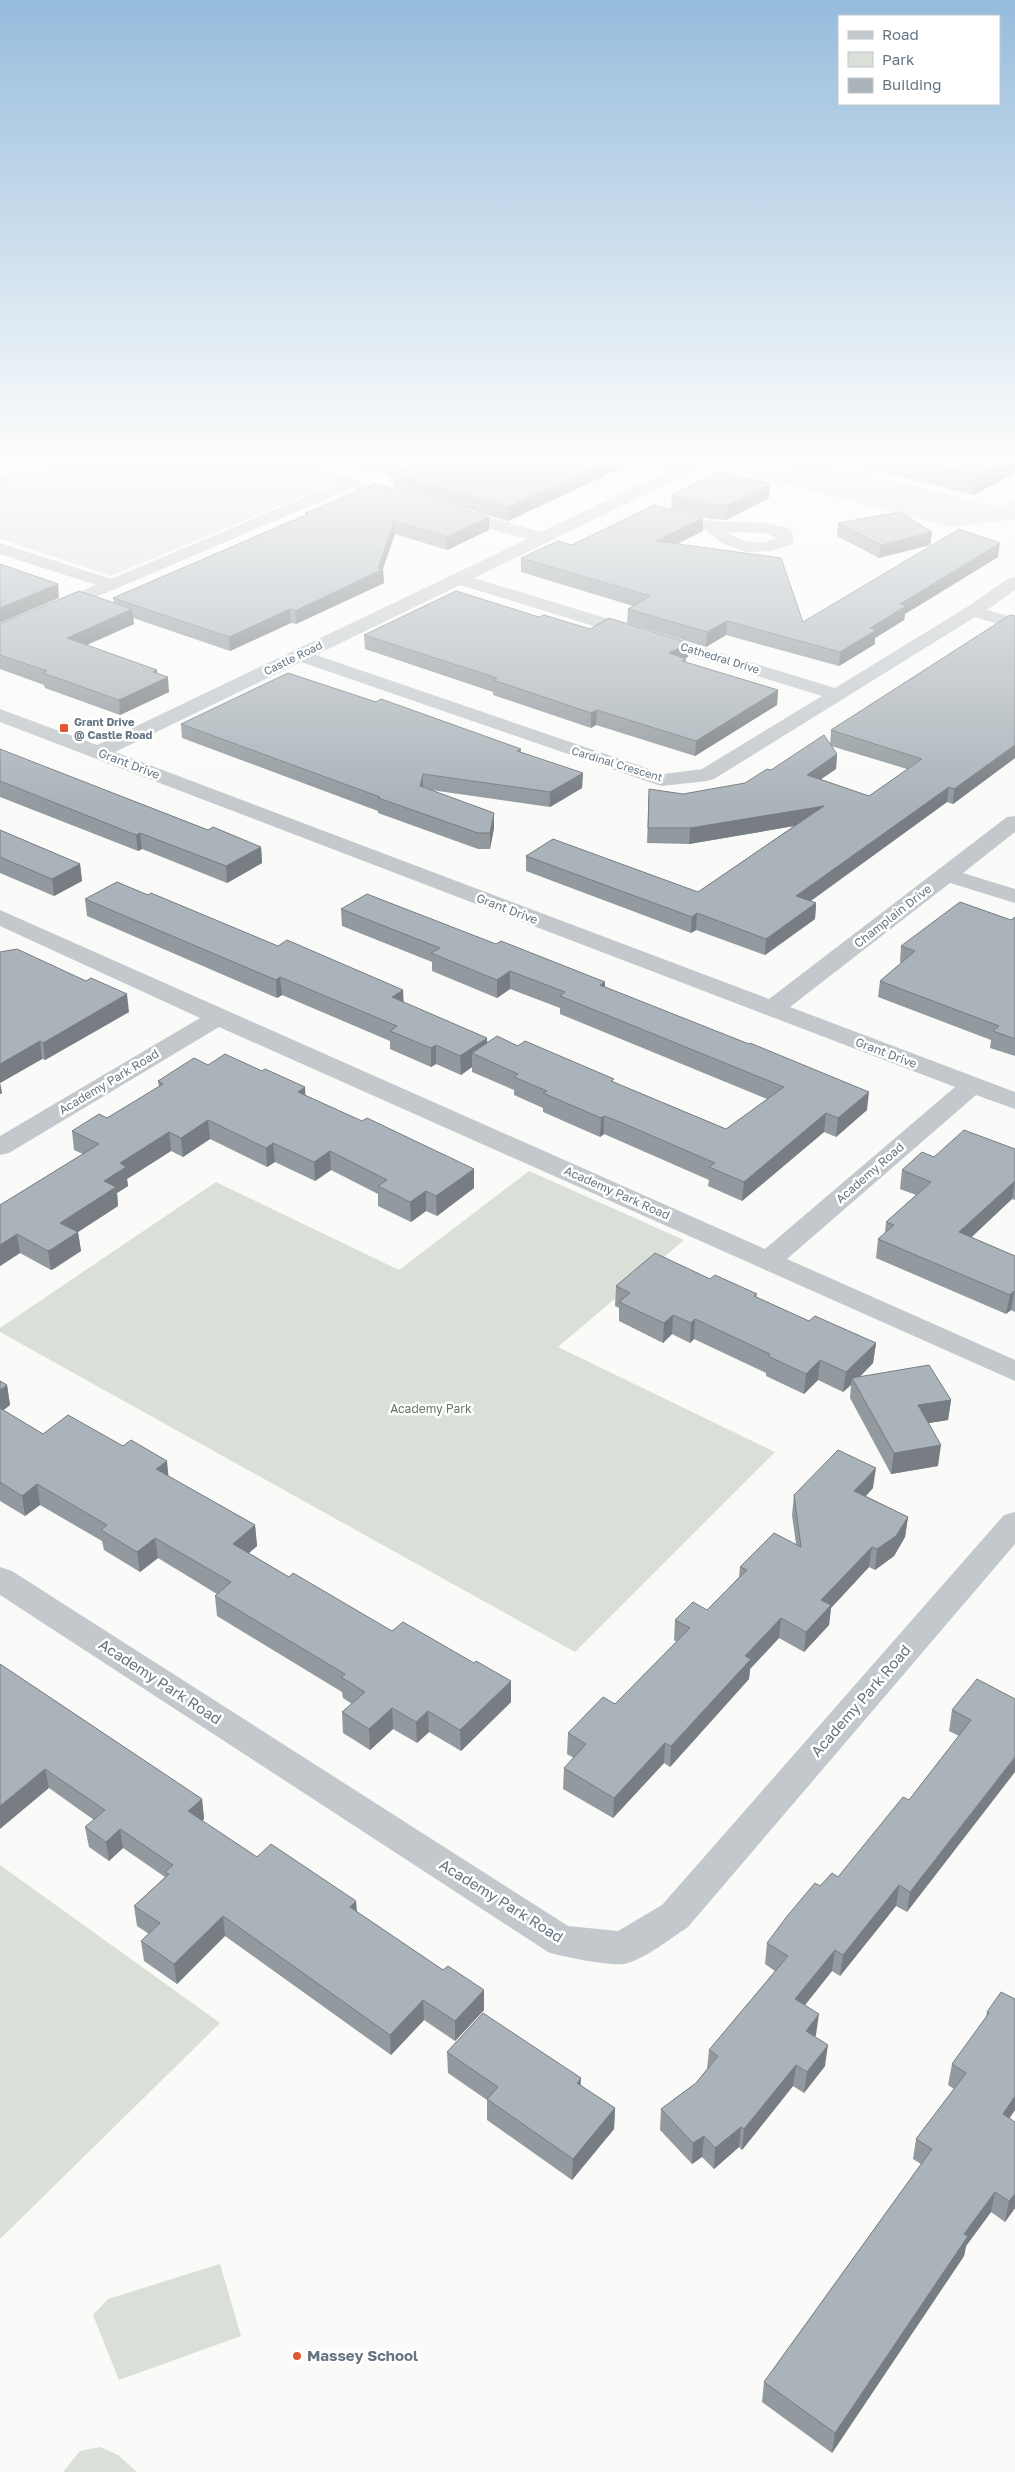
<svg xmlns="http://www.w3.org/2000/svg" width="1015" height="2472" font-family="'Golos Text',sans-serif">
<rect width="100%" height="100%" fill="#fafaf8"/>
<g fill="#dadfd7">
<polygon points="224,460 247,460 332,484 111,576 0,539 0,484"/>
<polygon points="805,460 1001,508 1015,500 1015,519 950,527 720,467 726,464 773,476"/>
<polygon points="529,1171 684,1240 558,1347 775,1452 575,1652 0,1332 0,1328 216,1182 399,1270"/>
<polygon points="0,1865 220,2023 0,2239"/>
<polygon points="220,2264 241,2336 119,2380 93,2315 108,2299"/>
<polygon points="100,2447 118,2455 137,2472 63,2472 80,2451"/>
</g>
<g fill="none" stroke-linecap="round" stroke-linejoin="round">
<g fill="#c3c8cc" fill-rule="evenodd">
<polygon points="132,460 181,460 173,465 0,484 0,474"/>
<polygon points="262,460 287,460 364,482 366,485 358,490 352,488 0,638 0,625 96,585 0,554 0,543 111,579 336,484 264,463"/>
<path d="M641 460H667L683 464 692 460H712L710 463 474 578 835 688 967 607 1009 578 1015 577V590L987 610 1015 618V629L975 617 714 779 707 781 662 786 655 784 301 662 115 752 769 999 1007 817 1015 816V832L963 873 1015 889V903L950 883 790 1007 1015 1092V1109L976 1095 787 1259 1015 1360V1381L219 1027 9 1153 0 1155V1136L200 1018 0 926V910L765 1249 955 1087 0 722V709L97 745 527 539 446 516 444 512 446 508H458L541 532 670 470 643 463ZM460 585 822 696 702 769 664 774 316 655Z"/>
<path d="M666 510 711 521 766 523 791 529 794 540 792 544 772 551 746 552 722 543 705 530 660 519 658 515 660 511ZM727 532 766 533 777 538C759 546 743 543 727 532Z"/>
<path d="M1015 1512V1544L688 1927C671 1938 644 1960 624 1964 609 1966 562 1957 548 1952L0 1595V1567L12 1571 568 1926 618 1931 662 1905 1004 1515Z"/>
</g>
</g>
<g fill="#929a9f" fill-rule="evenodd">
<polygon points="338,460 639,460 508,521 394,488 394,479 386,477 386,474"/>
<polygon points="832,460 1015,460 1014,473 974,495"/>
<polygon points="672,495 769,498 726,520 711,519 671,509"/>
<polygon points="305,513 489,530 447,550 395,534 383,569 384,583 296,624 291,623 230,651 133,618 134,624 86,645 157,673 169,692 120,715 45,688 44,685 0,669 0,624 114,603 113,598 305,515"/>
<polygon points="703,518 703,531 677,544 803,622 998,557 905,614 904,620 875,638 875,644 839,666 726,635 706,647 627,623 628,609 633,606 521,572 521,558 572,545"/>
<polygon points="838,523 932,532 930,545 879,558 837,536"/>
<path d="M1015 616V758L953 804 947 802 811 901 816 903 815 919 765 955 696 930 691 933 526 871V856L698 892 794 826 689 844 647 843 649 789 683 794 745 783 771 770 830 744 831 730ZM831 746 907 769 869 796 821 779 836 769 837 754Z"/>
<polygon points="539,617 590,629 689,643 688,657 685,658 686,659 686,662 778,690 777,705 695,756 596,725 591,728 493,695 493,692 365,649 364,635"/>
<polygon points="376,702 521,749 521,752 583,773 582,788 550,807 431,790 494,828 490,849 478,849 378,813 378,811 182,738 181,724"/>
<polygon points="0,749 208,830 261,847 262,863 227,883 142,849 138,851 0,797"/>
<polygon points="0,830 80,864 82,881 54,896 0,873"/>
<polygon points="85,899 403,1002 487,1043 518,1046 613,1082 726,1129 767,1099 560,1014 560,1008 510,989 497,998 432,971 432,962 342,926 341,909 605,987 867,1110 836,1137 824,1132 742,1201 708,1186 709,1180 604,1134 600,1137 543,1112 543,1108 514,1095 514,1090 472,1072 472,1067 461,1075 436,1064 431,1067 390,1049 390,1041 282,995 277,998 87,916"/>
<polygon points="1015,917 1015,1056 990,1048 991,1040 878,997 880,981 901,963 900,962 901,946 1011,920"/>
<polygon points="0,952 129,1012 45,1060 42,1059 0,1083 2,1093 0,1094"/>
<polygon points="208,1065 262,1071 305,1087 305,1095 474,1188 437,1216 426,1211 411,1222 378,1206 378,1194 331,1170 315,1181 275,1162 267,1167 210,1139 183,1157 171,1151 127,1179 128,1186 117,1193 118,1206 78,1232 81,1251 54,1269 51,1270 20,1253 0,1266 0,1205 83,1154 74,1150 72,1131 107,1118 159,1087 158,1081"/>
<polygon points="1015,1149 1015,1200 1012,1199 971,1237 1015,1256 1015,1312 1011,1310 1006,1314 876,1258 878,1239 885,1233 886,1222 916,1195 900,1189 902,1170 934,1157"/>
<polygon points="710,1279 757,1294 756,1297 809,1321 876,1343 873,1363 860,1377 951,1400 948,1420 929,1423 938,1466 891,1474 850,1398 851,1385 843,1392 818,1380 804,1394 766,1376 766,1373 694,1339 690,1343 672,1334 663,1343 619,1321 619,1308 615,1306 616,1286"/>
<polygon points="0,1381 7,1385 10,1405 3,1410 43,1434 168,1476 255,1525 257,1546 249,1553 289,1577 392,1631 474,1663 511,1681 511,1702 461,1751 429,1732 417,1743 393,1729 370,1750 343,1733 342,1712 352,1704 343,1698 342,1692 217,1616 215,1596 217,1594 158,1558 140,1572 104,1550 102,1541 40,1505 25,1516 0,1501"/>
<polygon points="873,1488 866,1496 908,1517 905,1537 894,1556 875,1570 869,1567 831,1608 829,1625 804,1652 779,1638 750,1669 749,1679 670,1767 664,1763 613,1818 563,1789 564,1768 574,1758 567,1754 568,1733 615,1704 677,1642 674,1640 675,1620 707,1610 739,1577 740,1567 796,1544 792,1515 794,1495"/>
<polygon points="0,1664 202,1799 204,1819 202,1821 257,1857 356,1901 357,1912 443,1970 484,1990 484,2010 455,2041 424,2020 391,2055 225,1936 177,1984 144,1961 141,1941 149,1934 137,1926 134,1906 165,1877 123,1848 109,1861 89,1847 85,1827 94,1820 49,1788"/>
<polygon points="1015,1699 907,1912 896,1906 840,1976 832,1971 805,2005 816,2035 815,2037 825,2066 804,2093 793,2086 742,2150 739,2147 714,2169 702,2157 692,2164 660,2130 661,2109 696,2083 707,2069 709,2050 775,1971 765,1964 767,1943 820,1886 838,1877 909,1800 959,1736 949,1731 952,1710"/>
<polygon points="1015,1999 1015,2110 1009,2118 1015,2208 1005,2222 991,2212 966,2246 964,2256 832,2453 762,2402 764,2382 921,2164 913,2159 916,2139 954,2089 948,2085 952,2064 986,2018 987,2012"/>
<polygon points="447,2052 581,2086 615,2108 614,2129 572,2180 487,2120 487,2100 448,2073"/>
</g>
<g fill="#777d82">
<polygon points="0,460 22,460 0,462"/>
<polygon points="611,460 639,460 508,521 508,507"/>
<polygon points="1004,460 1015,460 1014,473 974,495 977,475"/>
<polygon points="770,484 769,498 726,520 727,505"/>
<polygon points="489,517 489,530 447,550 447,537"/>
<polygon points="703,518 703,531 655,555 656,541"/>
<polygon points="394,521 395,534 382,570 383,569 384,583 296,624 295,611 378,568"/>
<polygon points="932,532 930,545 879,558 881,545"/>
<polygon points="1000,543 998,557 905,614 904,620 875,638 875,644 839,666 840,652 900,604"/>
<polygon points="58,584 59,598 0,623 0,608"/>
<polygon points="132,609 134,624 69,653 67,638"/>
<polygon points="290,609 291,623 230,651 229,637"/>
<polygon points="727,621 726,635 706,647 707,632"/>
<polygon points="689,643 688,657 669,668 669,653"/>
<polygon points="157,670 158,681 168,677 169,692 120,715 119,700 153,672"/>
<polygon points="778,690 777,705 695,756 696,741"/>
<polygon points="597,710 596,725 591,728 591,713"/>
<polygon points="1015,745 1015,758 953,804 954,789"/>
<polygon points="837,754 836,769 805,790 807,775"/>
<polygon points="583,773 582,788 550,807 550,792"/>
<polygon points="423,774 423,789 420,786"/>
<polygon points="949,787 947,802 795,912 796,896"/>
<polygon points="824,806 823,821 689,844 690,828"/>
<polygon points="494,813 494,828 490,849 490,833"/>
<polygon points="140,833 142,849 138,851 136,835"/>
<polygon points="261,847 262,863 227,883 226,866"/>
<polygon points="80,864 82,881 54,896 52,879"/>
<polygon points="816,903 815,919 765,955 766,939"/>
<polygon points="697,913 696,930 691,933 692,917"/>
<polygon points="510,971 510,989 497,998 497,980"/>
<polygon points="280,977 282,995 277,998 276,980"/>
<polygon points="605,982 605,1000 600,985"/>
<polygon points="403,990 404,1008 392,997"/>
<polygon points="127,994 129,1012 45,1060 43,1043"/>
<polygon points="487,1038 488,1056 472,1053 472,1067 461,1075 460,1056"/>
<polygon points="40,1041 42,1059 0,1083 2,1093 0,1094 0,1064"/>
<polygon points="436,1045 436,1064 431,1067 431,1048"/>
<polygon points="305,1087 306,1106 298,1092"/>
<polygon points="869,1092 867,1110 836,1137 838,1118"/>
<polygon points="826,1113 824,1132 742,1201 744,1182"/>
<polygon points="604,1116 604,1134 600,1137 601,1118"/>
<polygon points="208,1120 210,1139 183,1157 181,1138"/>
<polygon points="169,1132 171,1151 127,1179 128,1186 117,1193 118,1206 78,1232 81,1251 51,1270 48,1251 60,1223 104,1181 120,1163"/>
<polygon points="273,1143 275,1162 267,1167 266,1148"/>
<polygon points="330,1151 331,1170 315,1181 314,1162"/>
<polygon points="474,1169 474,1188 437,1216 436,1196"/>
<polygon points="1015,1180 1012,1199 957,1251 959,1232"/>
<polygon points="426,1191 426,1211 411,1222 410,1202"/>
<polygon points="17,1234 20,1253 0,1266 0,1245"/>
<polygon points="1014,1291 1011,1310 1006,1314 1010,1295"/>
<polygon points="673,1315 672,1334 663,1343 664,1323"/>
<polygon points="695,1319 694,1339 690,1343 691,1323"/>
<polygon points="876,1343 873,1363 854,1382 852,1378 851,1385 843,1392 846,1372"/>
<polygon points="820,1360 818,1380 804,1394 806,1374"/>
<polygon points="7,1385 10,1405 0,1413 0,1390"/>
<polygon points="951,1400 948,1420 916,1425 918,1405"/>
<polygon points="941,1445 938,1466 891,1474 894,1453"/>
<polygon points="167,1461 169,1481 156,1469"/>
<polygon points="876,1468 873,1488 852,1511 854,1491"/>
<polygon points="37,1484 40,1505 25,1516 22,1496"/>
<polygon points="908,1517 905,1537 894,1556 875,1570 877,1549"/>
<polygon points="255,1525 257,1546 235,1565 233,1544"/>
<polygon points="155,1538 158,1558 140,1572 137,1552"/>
<polygon points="872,1547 869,1567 831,1608 829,1625 804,1652 806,1632 821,1600"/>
<polygon points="781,1618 779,1638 750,1669 749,1679 670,1767 671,1746 745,1656"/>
<polygon points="511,1681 511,1702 461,1751 460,1730"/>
<polygon points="392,1708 393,1729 370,1750 369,1729"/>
<polygon points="428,1711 429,1732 417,1743 416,1722"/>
<polygon points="665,1743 664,1763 613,1818 614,1798"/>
<polygon points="1015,1757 1015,1772 907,1912 910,1892"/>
<polygon points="45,1769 49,1788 0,1829 0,1806"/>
<polygon points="202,1799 204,1819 191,1831 188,1811"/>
<polygon points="120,1829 123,1848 109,1861 106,1842"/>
<polygon points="899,1885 896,1906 840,1976 843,1955"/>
<polygon points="356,1901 357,1921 350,1907"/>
<polygon points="223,1916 225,1936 177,1984 174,1964"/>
<polygon points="835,1950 832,1971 793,2020 795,1999"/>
<polygon points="484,1990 484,2010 455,2041 455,2021"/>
<polygon points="423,2000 424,2020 391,2055 390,2035"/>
<polygon points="819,2014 816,2035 803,2051 806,2031"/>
<polygon points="828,2045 825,2066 804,2093 807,2072"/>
<polygon points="796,2065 793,2086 742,2150 744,2129"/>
<polygon points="581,2078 580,2099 577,2083"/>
<polygon points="1015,2096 1015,2110 999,2134 1003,2114"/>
<polygon points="615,2108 614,2129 572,2180 573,2159"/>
<polygon points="741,2127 739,2147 714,2169 715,2148"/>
<polygon points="704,2136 702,2157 692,2164 693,2143"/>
<polygon points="995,2192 991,2212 966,2246 964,2256 832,2453 835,2433 964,2234"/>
<polygon points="1015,2194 1015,2208 1005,2222 1009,2201"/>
</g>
<g fill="#aab3b9" stroke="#777d82">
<polygon points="384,460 611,460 508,507 394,475 407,470 386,464 391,462"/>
<polygon points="916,460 1004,460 977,475"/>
<polygon points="720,471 770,484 727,505 712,505 672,495"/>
<polygon points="375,484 489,517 447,537 394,521 378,568 383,569 295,611 290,609 229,637 113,598 308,514 305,513"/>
<polygon points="654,505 703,518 656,541 781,558 803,622 959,529 1000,543 900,604 906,606 870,628 876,630 840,652 727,621 707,632 628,609 650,596 521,558 558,541 572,545"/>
<polygon points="900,512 932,532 881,545 838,523"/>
<polygon points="0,564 58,584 0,608"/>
<polygon points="79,591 132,609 67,638 157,670 153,672 168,677 119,700 43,673 47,671 0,655 0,624"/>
<polygon points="456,591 539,617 544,615 590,629 609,618 689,643 669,653 686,659 682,661 778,690 696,741 597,710 591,713 493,680 497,678 364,635"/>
<polygon points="1010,615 1015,616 1015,745 954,789 949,787 796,896 816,903 766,939 697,913 692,917 526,856 553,839 698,892 824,806 690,828 648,828 649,789 683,794 745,783 767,769 771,770 824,735 837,754 807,775 869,796 922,759 831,730"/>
<polygon points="288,673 376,702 381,699 398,705 521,749 517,751 583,773 550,792 423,774 420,786 494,813 490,833 478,833 378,798 380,797 181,724"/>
<polygon points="0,749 208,830 213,827 261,847 226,866 140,833 136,835 0,781"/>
<polygon points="0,830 80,864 52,879 0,857"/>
<polygon points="117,882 148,895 151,893 278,946 287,940 403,990 392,997 487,1038 460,1056 436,1045 431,1048 390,1031 397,1026 280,977 276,980 85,899"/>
<polygon points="367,894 496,944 501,941 605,982 600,985 749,1044 750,1043 869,1092 838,1118 826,1113 744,1182 709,1167 715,1163 620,1122 604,1116 601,1118 543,1093 547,1091 514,1077 518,1074 472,1053 497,1036 518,1046 525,1041 614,1079 611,1081 726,1129 784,1087 560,996 565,992 510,971 497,980 431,953 440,948 341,909"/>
<polygon points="960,902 1011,920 1015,917 1015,1039 993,1031 999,1026 880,981 915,951 901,946"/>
<polygon points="17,949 86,981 91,978 127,994 43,1043 40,1041 0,1064 0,952"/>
<polygon points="225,1054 262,1071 265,1069 305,1087 298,1092 362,1121 367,1118 474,1169 436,1196 426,1191 410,1202 378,1186 387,1180 330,1151 314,1162 273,1143 266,1148 208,1120 181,1138 169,1132 120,1163 126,1167 104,1181 116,1187 60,1223 78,1232 52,1249 48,1251 17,1234 0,1245 0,1205 99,1144 72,1131 99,1114 107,1118 163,1084 158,1081 194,1058 208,1065"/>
<polygon points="964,1130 1015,1149 1015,1181 959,1232 1015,1256 1015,1291 1014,1291 1010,1295 878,1239 894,1225 886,1222 931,1182 902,1170 922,1152 934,1157"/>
<polygon points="655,1253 710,1279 715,1275 757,1294 754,1296 809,1321 815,1316 876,1343 846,1372 820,1360 806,1374 768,1356 770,1354 695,1319 691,1323 673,1315 664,1323 619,1302 630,1293 616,1286"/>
<polygon points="929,1365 951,1400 918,1405 941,1445 894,1453 852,1378"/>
<polygon points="0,1381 7,1385 0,1390"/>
<polygon points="0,1408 43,1434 68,1415 123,1446 131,1440 167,1461 156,1469 255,1525 233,1544 289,1577 293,1573 392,1631 403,1622 474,1663 476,1661 511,1681 460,1730 428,1711 416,1722 392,1708 369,1729 342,1712 365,1692 341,1677 345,1674 215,1596 231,1582 155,1538 137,1552 101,1530 107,1525 37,1484 22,1496 0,1482"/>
<polygon points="838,1450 876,1468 854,1491 908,1517 896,1536 877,1549 872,1547 821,1600 831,1605 806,1632 781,1618 745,1656 751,1659 671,1746 665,1743 614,1798 564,1768 586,1744 568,1733 603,1697 615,1704 690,1628 675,1620 693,1602 707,1610 747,1570 740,1567 774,1533 801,1547 794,1495"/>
<polygon points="0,1664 202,1799 188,1811 257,1857 271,1844 356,1901 350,1907 443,1970 448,1966 484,1990 455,2021 423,2000 390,2035 223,1916 174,1964 141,1941 160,1923 134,1906 169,1874 165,1872 173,1865 120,1829 106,1842 85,1827 105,1810 45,1769 0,1806"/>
<polygon points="977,1679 1015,1699 1015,1757 910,1892 899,1885 843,1955 835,1950 795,1999 819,2014 806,2031 828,2045 807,2072 796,2065 744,2129 741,2127 715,2148 704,2136 693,2143 661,2109 696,2083 718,2056 709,2050 788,1956 767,1943 788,1915 815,1883 820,1886 832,1873 838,1877 903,1797 909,1800 971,1720 952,1710"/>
<polygon points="1001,1992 1015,1999 1015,2096 1003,2114 1015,2122 1015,2194 1009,2201 995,2192 964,2234 968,2236 835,2433 764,2382 932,2149 916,2139 966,2073 952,2064 989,2013 987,2012"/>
<polygon points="483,2013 581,2078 577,2083 615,2108 573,2159 487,2099 498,2087 447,2052"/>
</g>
<linearGradient id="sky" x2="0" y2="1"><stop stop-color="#96bcdc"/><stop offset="0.57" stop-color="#fdfdfc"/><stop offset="1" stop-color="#fdfdfc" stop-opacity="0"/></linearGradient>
<rect width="1015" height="806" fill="url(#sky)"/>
<g fill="#e4572e" stroke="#fff" stroke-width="2">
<rect x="59" y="723" width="10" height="10" rx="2.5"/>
<circle cx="297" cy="2356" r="5"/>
</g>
<g text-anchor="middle" stroke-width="5" stroke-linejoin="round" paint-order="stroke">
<g font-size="11" fill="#657683" stroke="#fff">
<text transform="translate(293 658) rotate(-26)" y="4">Castle Road</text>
<text transform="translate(720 658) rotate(17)" y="4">Cathedral Drive</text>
<text transform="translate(617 764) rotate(17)" y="4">Cardinal Crescent</text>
</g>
<g font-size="11" font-weight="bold" fill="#657683" stroke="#fff" text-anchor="start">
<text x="74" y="726">Grant Drive<tspan x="74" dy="13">@ Castle Road</tspan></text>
</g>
<g font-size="12" fill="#657683" stroke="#fff">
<text transform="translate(129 764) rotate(21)" y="4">Grant Drive</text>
<text transform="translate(507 909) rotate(21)" y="4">Grant Drive</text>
<text transform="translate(893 916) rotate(-38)" y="4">Champlain Drive</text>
<text transform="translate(886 1053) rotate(21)" y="4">Grant Drive</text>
<text transform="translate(109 1082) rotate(-31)" y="4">Academy Park Road</text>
<text transform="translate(870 1173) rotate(-41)" y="4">Academy Road</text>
<text transform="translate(617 1193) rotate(24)" y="4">Academy Park Road</text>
</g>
<g font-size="12" fill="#687a64" stroke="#fff">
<text x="431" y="1413">Academy Park</text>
</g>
<g font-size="15" fill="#657683" stroke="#fff">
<text transform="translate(160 1682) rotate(33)" y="5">Academy Park Road</text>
<text transform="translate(861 1701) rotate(-49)" y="5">Academy Park Road</text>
<text transform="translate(501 1901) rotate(32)" y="5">Academy Park Road</text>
</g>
<g font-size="15" font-weight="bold" fill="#657683" stroke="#fff" text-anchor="start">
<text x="307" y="2361">Massey School</text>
</g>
</g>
<rect x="838" y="15" width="162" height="90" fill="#ffffff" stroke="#c1c8cd"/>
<rect x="848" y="31" width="25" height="8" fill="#c3c8cc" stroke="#c1c8cd"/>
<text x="882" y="40" font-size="15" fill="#657683">Road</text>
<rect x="848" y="52" width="25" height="15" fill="#dadfd7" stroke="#c1c8cd"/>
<text x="882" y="65" font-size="15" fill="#657683">Park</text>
<rect x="848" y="78" width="25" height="15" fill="#aab3b9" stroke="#c1c8cd"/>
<text x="882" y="90" font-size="15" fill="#657683">Building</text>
</svg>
